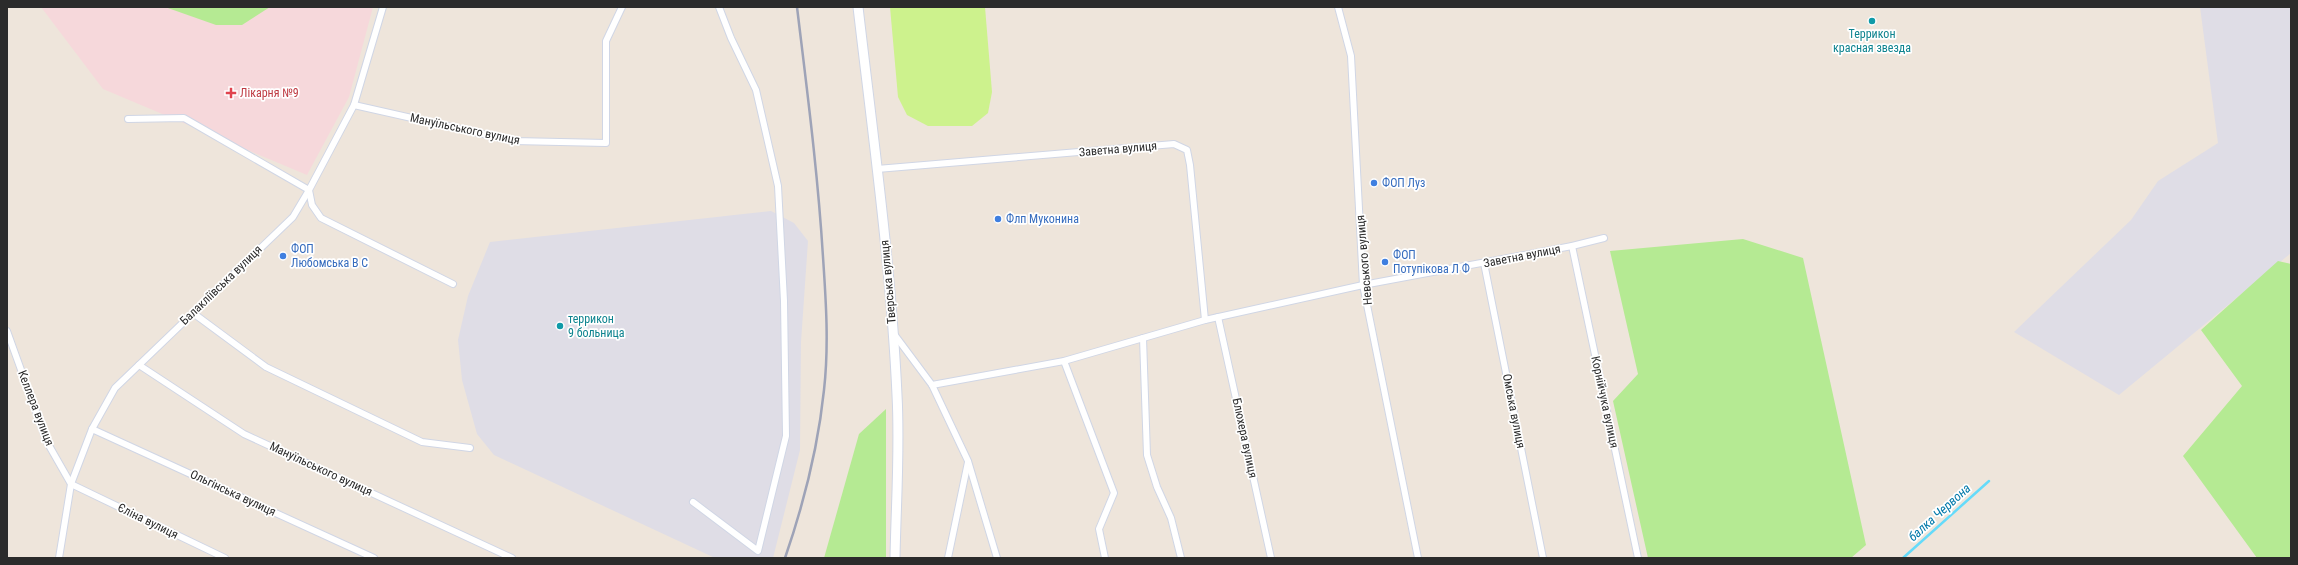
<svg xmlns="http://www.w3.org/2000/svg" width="2298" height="565" font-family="'Roboto Condensed',sans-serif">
<rect width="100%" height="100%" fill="#eee5db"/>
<g fill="#dfdde6">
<polygon points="2200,7 2291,7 2291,253 2119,395 2014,332 2131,220 2158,181 2218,143"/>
<polygon points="771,211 794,223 808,241 801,342 800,450 773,558 715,558 494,455 477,434 462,380 458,340 468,296 490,242"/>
</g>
<polygon fill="#f6d8db" points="41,7 373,7 349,97 307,175 103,89"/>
<g fill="#b5ea93">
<polygon points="165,7 270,7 242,25 216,25"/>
<polygon points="1743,239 1803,258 1866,545 1851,558 1648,558 1613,401 1638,374 1610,251"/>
<polygon points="2278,261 2291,264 2291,558 2257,558 2183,456 2242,386 2201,330"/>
<polygon points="886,409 886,558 824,558 859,434"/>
</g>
<polygon fill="#cdf28d" points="890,7 985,7 992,92 988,113 972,126 928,126 907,115 898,97"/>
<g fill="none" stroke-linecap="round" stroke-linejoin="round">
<polyline stroke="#65dbfa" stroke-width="2.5" points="1903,558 1989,481"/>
<g stroke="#d0d6e5" stroke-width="8">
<g id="minor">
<polyline points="1338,7 1351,56 1363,285 1418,558"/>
<polyline points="354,105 514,141 606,143 606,41 622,7"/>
<polyline points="128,119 184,118 309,190 312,205 321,218 453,284"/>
<polyline points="877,169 1174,144 1187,150 1190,165 1205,320"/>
<polyline points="1572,246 1638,558"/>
<polyline points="1484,263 1543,558"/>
<polyline points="193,313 266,367 422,442 470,448"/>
<polyline points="1218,317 1271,558"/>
<polyline points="7,331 47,442 71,484 225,558"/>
<polyline points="894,334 932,385 1064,361 1205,320 1363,285 1572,246 1604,238"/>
<polyline points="1143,338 1147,455 1157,487 1171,518 1181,558"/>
<polyline points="1064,361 1114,493 1099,529 1105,558"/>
<polyline points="139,365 244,434 512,558"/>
<polyline points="932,385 968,461 997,558"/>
<polyline points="92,429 374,558"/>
<polyline points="693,502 758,551 786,436 784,301 778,186 756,90 731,38 719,7"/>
<polyline points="59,558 71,484 92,429 115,388 293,217 309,190 354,105 383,7"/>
<polyline points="948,558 968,462"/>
</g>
</g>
<g stroke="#d0d6e5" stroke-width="11">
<path id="secondary" d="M858 7C873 136 891 265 897 395 900 449 896 504 895 558"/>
</g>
<use href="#minor" stroke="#fff" stroke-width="6"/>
<use href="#secondary" stroke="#fff" stroke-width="9"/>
<path stroke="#9ea3b7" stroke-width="2.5" d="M785 558C804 503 818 448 824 390 829 346 826 301 823 257 818 174 807 90 797 7"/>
</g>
<g fill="#0f9aa8" stroke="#fff" stroke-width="1.5">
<circle cx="1872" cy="21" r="4"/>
<circle cx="560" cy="326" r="4"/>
</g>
<path fill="#e0444e" stroke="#fff" stroke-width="1.5" d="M229 87h4v4h4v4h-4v4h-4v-4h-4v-4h4z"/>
<g fill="#3f7fe0" stroke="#fff" stroke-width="1.5">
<circle cx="1374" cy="183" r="4"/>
<circle cx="998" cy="219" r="4"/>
<circle cx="283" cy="256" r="4"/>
<circle cx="1385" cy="262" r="4"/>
</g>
<g text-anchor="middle" stroke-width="3.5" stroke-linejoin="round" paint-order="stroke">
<g font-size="12" fill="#0d838f" stroke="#fff">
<text x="1872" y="38">Террикон<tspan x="1872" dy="14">красная звезда</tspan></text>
<text x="568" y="323" text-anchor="start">террикон<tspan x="568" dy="14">9 больница</tspan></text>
</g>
<g font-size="12" fill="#be3a42" stroke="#fff" text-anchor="start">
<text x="240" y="97">Лікарня №9</text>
</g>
<g font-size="12" fill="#2b2b2b" stroke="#fff">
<text transform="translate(465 129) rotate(12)" y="4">Мануїльського вулиця</text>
<text transform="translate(1118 149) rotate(-5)" y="4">Заветна вулиця</text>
<text transform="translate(1522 256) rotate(-11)" y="4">Заветна вулиця</text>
<text transform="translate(1364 260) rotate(-95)" y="4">Невського вулиця</text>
<text transform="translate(888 282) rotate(-95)" y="4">Тверська вулиця</text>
<text transform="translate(221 285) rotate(-44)" y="4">Балакліївська вулиця</text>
<text transform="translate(1605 402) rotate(78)" y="4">Корнійчука вулиця</text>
<text transform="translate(36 408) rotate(69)" y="4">Келлера вулиця</text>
<text transform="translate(1514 411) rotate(79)" y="4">Омська вулиця</text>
<text transform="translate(1245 438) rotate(78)" y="4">Блюхера вулиця</text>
<text transform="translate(321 469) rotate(25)" y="4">Мануїльського вулиця</text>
<text transform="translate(233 493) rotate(25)" y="4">Ольгінська вулиця</text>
<text transform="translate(148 521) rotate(26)" y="4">Єліна вулиця</text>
</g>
<g font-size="12" fill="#366cbe" stroke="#fff" text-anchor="start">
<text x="1382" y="187">ФОП Луз</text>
<text x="1006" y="223">Флп Муконина</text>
<text x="291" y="253">ФОП<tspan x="291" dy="14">Любомська В С</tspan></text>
<text x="1393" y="259">ФОП<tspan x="1393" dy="14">Потупікова Л Ф</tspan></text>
</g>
<g font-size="13" font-style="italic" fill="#0178a9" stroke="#fff">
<text transform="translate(1939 512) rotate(-42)" y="5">балка Червона</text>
</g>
</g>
<rect width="2298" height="565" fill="none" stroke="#2b2b2b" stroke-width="16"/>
</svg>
